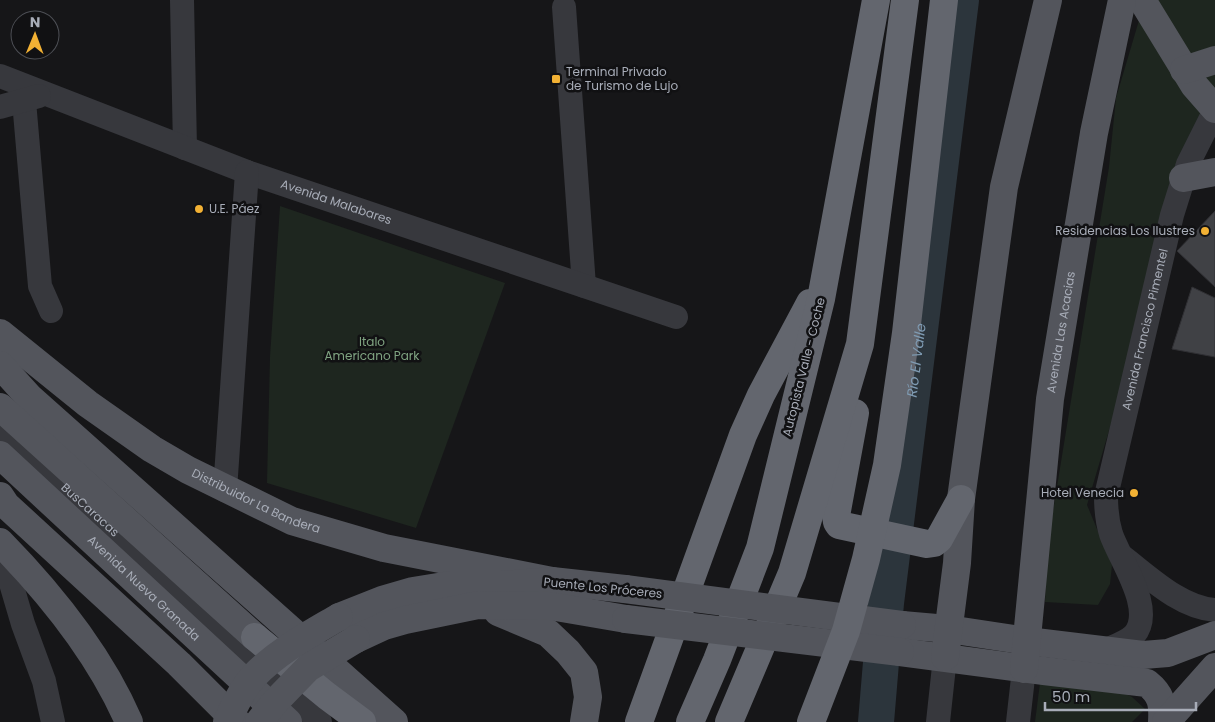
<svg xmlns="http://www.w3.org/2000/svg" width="1215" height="722" font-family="Poppins,sans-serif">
<rect width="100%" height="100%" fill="#161618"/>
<g fill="#1e261f">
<polygon points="1145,0 1215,0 1215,100 1118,400 1087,505 1112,565 1110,584 1098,605 1045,602 1047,548 1109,167 1116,98"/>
<polygon points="280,206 505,283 416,528 267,483 270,357"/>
<polygon points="1040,683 1117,689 1132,697 1145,709 1132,722 1035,722"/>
</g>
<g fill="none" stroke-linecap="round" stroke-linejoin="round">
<path stroke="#2c353c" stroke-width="36" id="s1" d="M876 722 886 603 961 0"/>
</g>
<g fill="#404145" stroke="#303034">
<polygon points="1215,211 1215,287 1177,251"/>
<polygon points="1192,287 1215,298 1215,357 1172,349"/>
</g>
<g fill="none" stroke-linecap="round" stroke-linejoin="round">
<g stroke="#37383d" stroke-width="24">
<polyline points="182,0 185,148"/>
<polyline points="564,7 584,286"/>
<path id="s2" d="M0 76 247 172 676 317"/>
<polyline points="24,101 40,286 51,311"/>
<polyline points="0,107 39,96"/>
<path id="s3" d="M0 429 180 591 320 722"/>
<polyline points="225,490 247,172"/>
<polyline points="0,546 23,624 44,681 53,722"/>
<path d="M1123 557C1149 577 1181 608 1215 610"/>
<path id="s4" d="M1106 650C1115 646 1127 642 1134 635 1156 610 1120 560 1111 534 1107 521 1106 509 1106 496L1172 215 1188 164 1215 110"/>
<polyline points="938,722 945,657"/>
<polyline points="1018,722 1024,669"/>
</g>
<g stroke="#53555c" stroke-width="28">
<polyline points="1142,0 1194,85 1215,109"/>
<polyline points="1184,70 1215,60"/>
<polyline points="1183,178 1215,172"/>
<path id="s5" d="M0 333 88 404 152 449 188 470 292 521 384 548 552 581"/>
<polyline points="0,365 29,397 394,722"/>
<polyline points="0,407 255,637"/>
<path id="s6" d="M0 455 288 722"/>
<polyline points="0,496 6,505 179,664 237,722"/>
<path d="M0 542C51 594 100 655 129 722"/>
<polyline points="498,612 548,633 568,652 584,672 588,697 584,722"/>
<polyline points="339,617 382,600 413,591 450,585 501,585 552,581 625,589"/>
<polyline points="902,625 948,629 1027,641 1143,655 1168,653 1215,635"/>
<polyline points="356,639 384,626 405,620 478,605 550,606 626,619"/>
<path d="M900 652 1044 671 1147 683C1162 695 1163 704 1162 722"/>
<polyline points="945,657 957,563 961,499 1004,187 1048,0"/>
<path id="s7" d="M1024 669 1050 399 1094 133 1122 0"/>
<polyline points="1166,722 1215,667"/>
</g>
<g stroke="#63666e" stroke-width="28">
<polyline points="855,413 836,516 837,522 839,525 927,544 934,543 939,539 961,499"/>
<polyline points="255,637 327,696 362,722"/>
<polyline points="639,722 743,435 761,395 810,303"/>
<polyline points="690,722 717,660 760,548 821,299 876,0"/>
<polyline points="729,722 792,573 860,344 905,0"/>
</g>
<g stroke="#53555c" stroke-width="28">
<polyline points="625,589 902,625"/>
<polyline points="626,619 900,652"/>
<path d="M227 722C234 706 242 689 254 676 278 651 310 634 339 617"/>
<polyline points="259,722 275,702 308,668 356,639"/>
</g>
<polyline stroke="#63666e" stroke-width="28" points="811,722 846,631 866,559 887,465 906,333 944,0"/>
</g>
<g fill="#f2b134" stroke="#111113" stroke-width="2">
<rect x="551" y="74" width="10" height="10" rx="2.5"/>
<circle cx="199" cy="209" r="5"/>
<circle cx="1205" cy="231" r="5"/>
<circle cx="1134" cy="493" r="5"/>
</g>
<g text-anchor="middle" stroke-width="5" stroke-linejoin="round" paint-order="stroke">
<g font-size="12" fill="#a8adb8" stroke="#111113" text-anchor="start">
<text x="566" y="76">Terminal Privado<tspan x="566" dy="14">de Turismo de Lujo</tspan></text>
<text x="209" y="213">U.E. Páez</text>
<text x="1195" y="235" text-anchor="end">Residencias Los Ilustres</text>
<text x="1124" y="497" text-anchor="end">Hotel Venecia</text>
</g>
<g font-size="12" fill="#a8adb8" stroke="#111113">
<text dy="4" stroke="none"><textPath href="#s2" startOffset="359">Avenida Malabares</textPath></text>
<text dy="4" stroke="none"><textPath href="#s4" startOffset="350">Avenida Francisco Pimentel</textPath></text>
<text dy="4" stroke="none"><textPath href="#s7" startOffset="339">Avenida Las Acacias</textPath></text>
<text transform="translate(804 367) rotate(-76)" y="4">Autopista Valle - Coche</text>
<text dy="4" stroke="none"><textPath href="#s5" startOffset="308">Distribuidor La Bandera</textPath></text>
<text dy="4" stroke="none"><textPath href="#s3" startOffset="121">BusCaracas</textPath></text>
<text transform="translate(603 588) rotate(6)" y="4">Puente Los Próceres</text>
<text dy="4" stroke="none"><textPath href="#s6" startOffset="196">Avenida Nueva Granada</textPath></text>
</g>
<g font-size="12" fill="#7fa381" stroke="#111113">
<text x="372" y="346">Italo<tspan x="372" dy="14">Americano Park</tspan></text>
</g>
<g font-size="14" font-style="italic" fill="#7f9bb3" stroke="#111113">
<text dy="5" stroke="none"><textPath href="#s1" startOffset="364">Río El Valle</textPath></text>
</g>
</g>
<g transform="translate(35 35) rotate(1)"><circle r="24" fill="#111113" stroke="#4d4f55"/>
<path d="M0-4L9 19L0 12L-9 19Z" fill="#f2b134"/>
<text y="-8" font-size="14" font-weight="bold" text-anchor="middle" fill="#a8adb8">N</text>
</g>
<path d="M1045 702v8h151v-8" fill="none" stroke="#a8adb8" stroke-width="2.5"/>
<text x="1052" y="702" font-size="15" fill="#a8adb8" stroke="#111113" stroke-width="4" paint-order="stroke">50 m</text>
</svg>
